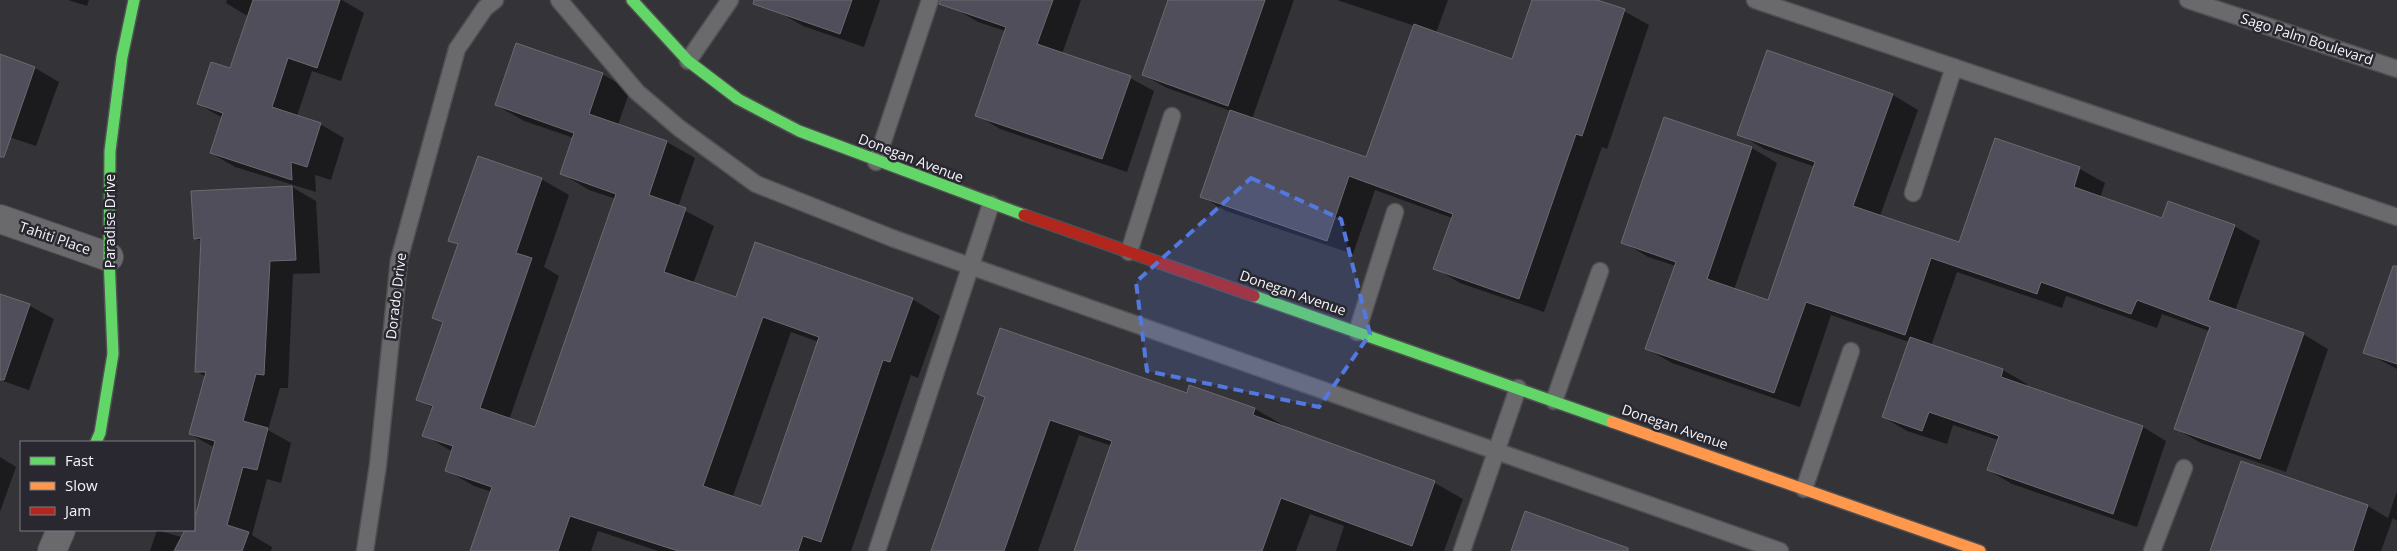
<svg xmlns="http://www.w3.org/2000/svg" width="2397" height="551" font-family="'Open Sans',sans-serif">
<rect width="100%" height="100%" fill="#343438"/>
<g fill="#0007" fill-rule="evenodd">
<polygon points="68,0 89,0 87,6"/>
<polygon points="227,0 342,0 364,13 341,81 312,71 297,116 320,124 344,138 331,180 315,175 316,192 235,167 211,153 223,118 198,104 230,69 249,17 226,3"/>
<polygon points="783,0 880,0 864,47 803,26 779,12"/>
<polygon points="957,0 1081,0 1062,54 1130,78 1154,91 1127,172 1000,129 977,115 1005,31 978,22 954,8"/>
<polygon points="1170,0 1294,0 1252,119 1367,159 1415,26 1337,0 1448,0 1436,33 1513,60 1534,0 1593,0 1624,11 1649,25 1607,149 1602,147 1544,312 1460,283 1435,268 1452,218 1375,190 1353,254 1226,211 1201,196 1231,111 1167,88 1143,75"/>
<polygon points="1768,51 1893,95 1918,110 1880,216 1960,244 1996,140 2080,169 2105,183 2100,198 2162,219 2234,226 2260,241 2235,311 2303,334 2328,349 2286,472 2201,443 2176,429 2209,331 2162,314 2157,328 2066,296 2062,308 1957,272 1931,346 2003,370 2027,384 2026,387 2143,427 2166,441 2137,527 2012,484 1988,470 1998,440 1953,425 1947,444 1907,431 1883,417 1909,342 1831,315 1800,407 1672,363 1647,349 1676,266 1648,257 1623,242 1665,118 1752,148 1777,163 1734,290 1769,302 1815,167 1764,149 1739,134"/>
<polygon points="0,56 35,68 59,82 36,146 0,134"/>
<path d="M602 74 630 90 618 125 667 142 695 158 678 207 714 226 693 284 737 299H912L940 316 918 378 911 375 851 551H658L598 531 591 551H471L492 492 474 486 446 470 453 452 424 435 433 408 418 399 444 324 434 318 459 246 450 240 541 179 569 195 544 267 559 276 509 420 535 429 616 199 589 190 561 173 574 138 524 121 496 105ZM791 332 819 342 762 508 733 496Z"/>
<polygon points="292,187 316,201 320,273 293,274 288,388 280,388 268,430 291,443 281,483 267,479 252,535 272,547 271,551 150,551 157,530 185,538 188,530 194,530 194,514 197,515 215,448 190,434 206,377 196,371 202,242 195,238 193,192"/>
<polygon points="2397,270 2397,369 2365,352"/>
<polygon points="0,295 30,306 54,319 29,390 0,380"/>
<polygon points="1190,387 1255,409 1283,425 1282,427 1435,483 1463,499 1444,551 1336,551 1344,526 1310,514 1296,551 1075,551 1112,446 1079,435 1038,551 932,551 986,398 978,393 1187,395"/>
<polygon points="0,457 16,467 0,512"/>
<polygon points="2242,463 2368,506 2388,518 2397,491 2397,521 2393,518 2381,551 2219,551"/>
</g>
<g fill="#504e5a" stroke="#6b6a6e" fill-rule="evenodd">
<polygon points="253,0 340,0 317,68 288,58 272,107 321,123 307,167 291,162 292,180 210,153 223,113 197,104 211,62 230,68"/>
<polygon points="754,0 852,0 840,34 753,4"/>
<polygon points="940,0 1053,0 1037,44 1131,76 1102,159 975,116 1006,27 939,4"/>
<polygon points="1168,0 1265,0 1228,106 1142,75"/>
<polygon points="1532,0 1597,0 1625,9 1582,136 1576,134 1519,299 1433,269 1453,214 1349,176 1327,241 1200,197 1230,110 1366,157 1414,24 1512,59"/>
<path d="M516 43 603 73 589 114 667 141 649 195 686 208 664 272 736 297 755 242 913 298 890 362 883 360 821 542 803 536 798 551H678L570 516 558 551H470L492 487 445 471 453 446 422 436 433 406 416 400 443 322 432 318 458 244 448 241 478 156 542 178 516 253 532 258 480 408 535 427 616 194 560 174 574 133 495 105ZM763 317 819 337 761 506 703 486Z"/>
<polygon points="1767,50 1893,94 1853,206 1959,242 1995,138 2080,167 2074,187 2162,218 2168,201 2235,225 2208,300 2304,333 2260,459 2174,429 2210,327 2137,300 2131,314 2041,282 2037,294 1931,258 1905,335 1806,302 1774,393 1645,349 1676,262 1621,243 1664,117 1752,147 1707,279 1768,300 1815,162 1737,135"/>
<polygon points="0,54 35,67 4,157 0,157"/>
<polygon points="292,186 296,260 270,261 264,375 256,374 243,421 268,428 257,470 243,467 227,525 249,532 242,551 174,551 185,530 194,530 194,513 196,514 215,441 189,434 206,372 195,372 201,238 194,239 191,191"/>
<polygon points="2393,266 2397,266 2397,364 2363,353"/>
<polygon points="0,294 30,304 4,380 0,380"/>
<polygon points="1000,328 1187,393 1189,385 1255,408 1253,415 1435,481 1412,546 1281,498 1262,551 1074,551 1112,441 1050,420 1004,551 931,551 985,397 977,394"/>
<polygon points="1910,337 2003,369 2001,377 2143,426 2113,514 1987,470 1999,436 1929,412 1922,431 1882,417"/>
<polygon points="2241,461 2368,505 2353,551 2210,551"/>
<polygon points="1525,511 1628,548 1628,551 1511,551"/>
</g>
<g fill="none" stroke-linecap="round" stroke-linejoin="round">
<g stroke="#505053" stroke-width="19">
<g id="lane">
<polyline points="559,0 637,92 679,128 756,184 892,238 970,266 1780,551"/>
<polyline points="1755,0 2397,217"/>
<polyline points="2188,0 2397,69"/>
<polyline points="688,61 730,0"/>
<polyline points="876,162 930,0"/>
<polyline points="1913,193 1954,67"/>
<polyline points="1129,252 1172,116"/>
<polyline points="1357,332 1395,212"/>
<polyline points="1554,401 1600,271"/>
<polyline points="1804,489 1851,351"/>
<polyline points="365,551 378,465 399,260 457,49 485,8 495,0"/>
<polyline points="877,551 991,204"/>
<polyline points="1462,551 1518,388"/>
<polyline points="2152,551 2184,468"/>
</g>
</g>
<g stroke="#505053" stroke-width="30">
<g id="street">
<polyline points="0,219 109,257"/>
<polyline points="52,551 61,530"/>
</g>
</g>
<g stroke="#505053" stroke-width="14">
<g id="fast">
<polyline points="632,0 688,61 738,99 799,131 1024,215"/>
<polyline points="1254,296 1612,422"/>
<polyline points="96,442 100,433 113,354 109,257 110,151 122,57 134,0"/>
</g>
</g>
<g stroke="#505053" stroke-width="14">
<polyline id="slow" points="1612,422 1980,551"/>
</g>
<g stroke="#505053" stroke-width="14">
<polyline id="jam" points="1024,215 1254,296"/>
</g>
<use href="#lane" stroke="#6a6a6d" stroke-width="16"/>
<use href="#street" stroke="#6a6a6d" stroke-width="28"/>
<use href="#fast" stroke="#63d668" stroke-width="11"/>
<use href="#slow" stroke="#ff974d" stroke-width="11"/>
<use href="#jam" stroke="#b3261e" stroke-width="11"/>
</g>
<path fill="#5378e0" fill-opacity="0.2" stroke="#5378e0" stroke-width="4" stroke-dasharray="10 6" stroke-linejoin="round" d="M1251 178 1341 219 1370 334 1319 407 1147 371 1136 282Z"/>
<g text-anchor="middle" stroke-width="5" stroke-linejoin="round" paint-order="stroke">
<g font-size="14" fill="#f4f4f9" stroke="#292830">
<text transform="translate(2307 39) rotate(18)" y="5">Sago Palm Boulevard</text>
<text transform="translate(911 158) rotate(21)" y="5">Donegan Avenue</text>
<text transform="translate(110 221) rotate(-90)" y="5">Paradise Drive</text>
<text transform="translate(55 238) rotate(19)" y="5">Tahiti Place</text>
<text transform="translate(1293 293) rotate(19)" y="5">Donegan Avenue</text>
<text transform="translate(396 296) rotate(-83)" y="5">Dorado Drive</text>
<text transform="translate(1675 427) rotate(19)" y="5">Donegan Avenue</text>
</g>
</g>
<rect x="20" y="441" width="175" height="90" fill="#292830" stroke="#7a7a80"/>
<rect x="30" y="457" width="25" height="8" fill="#63d668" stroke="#7a7a80"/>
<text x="65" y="466" font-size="15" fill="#f4f4f9">Fast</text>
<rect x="30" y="482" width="25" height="8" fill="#ff974d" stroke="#7a7a80"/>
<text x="65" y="491" font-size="15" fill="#f4f4f9">Slow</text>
<rect x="30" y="507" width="25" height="8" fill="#b3261e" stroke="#7a7a80"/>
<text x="65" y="516" font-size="15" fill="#f4f4f9">Jam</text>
</svg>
